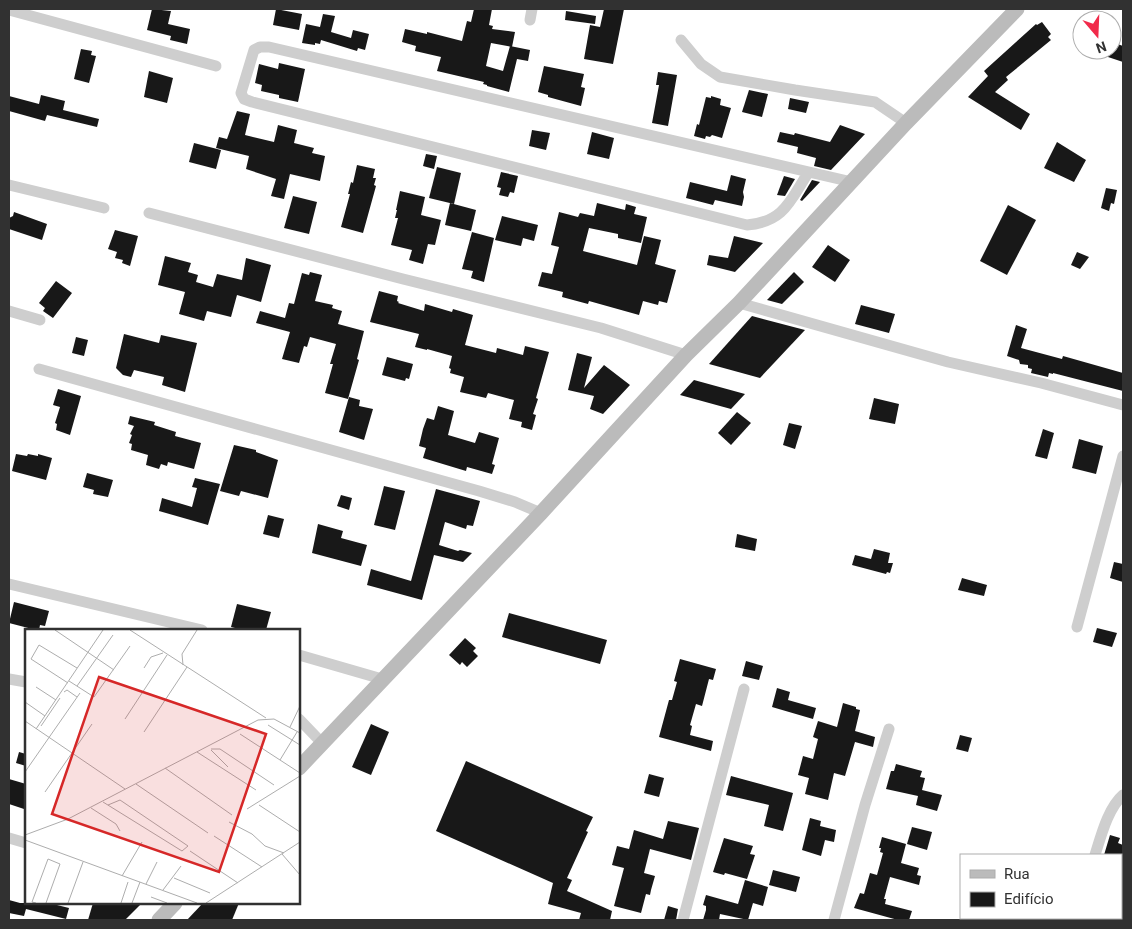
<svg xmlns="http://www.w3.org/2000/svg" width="1132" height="929" font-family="Roboto,sans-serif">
<rect width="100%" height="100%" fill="#fff"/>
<g fill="#181818">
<polygon points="152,9 171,11 168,24 190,29 187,44 170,40 171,36 147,30"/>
<polygon points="276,9 302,14 299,30 273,25"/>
<polygon points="474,9 492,9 489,25 493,26 492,29 515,32 512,47 491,43 486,66 503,71 510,46 530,50 528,61 517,59 509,92 487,86 487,85 483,84 484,82 437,71 441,57 415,51 416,46 402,42 405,29 427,34 427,32 462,41 467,21 471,22"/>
<polygon points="604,9 624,9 613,64 584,59 590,25 600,27"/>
<polygon points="566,11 596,16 595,24 565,20"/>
<polygon points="323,14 335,16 331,32 351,38 353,30 369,34 365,50 358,48 357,51 321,40 320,44 315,43 315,45 302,43 306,24 320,27"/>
<polygon points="1042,22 1051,34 1048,37 1051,40 1006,77 1008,80 995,92 1030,114 1021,130 968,97 988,76 984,71 1036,24 1037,25"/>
<polygon points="1112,42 1123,46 1123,62 1093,52 1093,50 1112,50"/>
<polygon points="81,49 92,51 91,55 96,56 89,83 74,79"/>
<polygon points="279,63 305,69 298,102 279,98 279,95 261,91 262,85 255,83 259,64 278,69"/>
<polygon points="544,66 584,74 581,87 585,88 581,106 548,97 548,95 538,92"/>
<polygon points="149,71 173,78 167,103 144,97"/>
<polygon points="658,72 677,75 668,126 652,123 659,85 656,85"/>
<polygon points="749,90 768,94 762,117 742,112"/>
<polygon points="41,95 65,101 63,110 99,119 97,127 47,115 45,121 9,111 9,96 39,104"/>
<polygon points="711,96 721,99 720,105 731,108 722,138 712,135 710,137 706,136 705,139 694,136 697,124 699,125 706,97 711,98"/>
<polygon points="790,98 809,102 806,113 788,109"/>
<polygon points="237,111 250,114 245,135 274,142 278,125 297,130 294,143 314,148 312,153 325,156 320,181 290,174 284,199 271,196 276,179 246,169 249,156 216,148 219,137 227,139"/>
<polygon points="840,125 865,134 831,170 814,166 816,158 797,153 798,147 777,142 780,132 794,135 795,133 830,142"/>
<polygon points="532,130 550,133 546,150 529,146"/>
<polygon points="592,132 614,138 609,159 587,154"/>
<polygon points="1057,142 1086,160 1074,182 1044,168"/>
<polygon points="194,143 221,150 216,169 189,162"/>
<polygon points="426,154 437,156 434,169 423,166"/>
<polygon points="357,165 375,169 373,178 376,178 374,185 376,186 363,233 341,227 350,194 348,194 351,182 353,183"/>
<polygon points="437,167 461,173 454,204 429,198"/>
<polygon points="501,172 518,176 514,193 510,192 508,197 499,195 501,188 497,187"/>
<polygon points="731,175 746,179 743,192 744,197 742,206 715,200 713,205 686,198 690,182 727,191"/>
<polygon points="784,176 795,179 785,196 777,195"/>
<polygon points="812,180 820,182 802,201 800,200"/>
<polygon points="1106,188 1117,190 1114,204 1111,203 1109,211 1101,208"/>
<polygon points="400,191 425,197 421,215 441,220 435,245 428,244 423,264 409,260 412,250 391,245 398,218 395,218 397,210 396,210"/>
<polygon points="293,196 317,202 309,234 284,228"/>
<polygon points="450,203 476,210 471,231 445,225"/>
<polygon points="597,203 625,210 626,204 636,207 634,214 647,217 641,243 618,238 618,234 589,228 583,251 637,265 644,236 661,240 655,264 676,270 667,303 659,301 658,305 643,301 639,315 589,301 588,304 562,297 563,292 538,286 542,272 552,274 559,247 551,245 559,212 578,217 580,213 594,216"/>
<polygon points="1008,205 1036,220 1007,275 980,261"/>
<polygon points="14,212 47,224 42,240 9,229 9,218 13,216"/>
<polygon points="502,216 538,225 534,241 523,238 521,246 495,240"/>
<polygon points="115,230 138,236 130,266 122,263 123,260 115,258 117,252 108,249"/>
<polygon points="472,232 494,238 484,282 471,278 473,271 462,269"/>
<polygon points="734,236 763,243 735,272 707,265 709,255 728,258"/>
<polygon points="828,245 850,260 835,282 812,267"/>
<polygon points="1077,252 1089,257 1080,269 1071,265"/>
<polygon points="165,256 191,263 188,272 198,275 196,282 213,287 217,274 242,280 246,258 271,265 261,302 237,295 231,317 207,311 204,321 179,314 185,292 158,285"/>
<polygon points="310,272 322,275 315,301 333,305 332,308 342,311 338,324 364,331 357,359 359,360 348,399 325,393 333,364 330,364 336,344 310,337 307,347 304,346 299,363 282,359 290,332 256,323 260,311 285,318 289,303 294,304 302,273 309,275"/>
<polygon points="794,272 804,282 782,304 767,300"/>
<polygon points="56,281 72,293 53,318 43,311 45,308 39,303"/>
<polygon points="379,291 398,296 397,301 399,302 398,303 424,311 425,304 452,312 453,309 473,315 465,345 496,353 497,348 523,355 525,346 549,352 536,398 538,399 533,414 536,415 532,430 521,427 522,422 509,419 514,400 488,393 486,398 460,392 464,377 450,373 451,369 449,368 452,356 427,349 427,350 415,347 419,334 370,322"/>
<polygon points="861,305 895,314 889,333 855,324"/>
<polygon points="752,316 805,330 760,378 709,364"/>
<polygon points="1016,325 1027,329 1021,348 1062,359 1063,356 1123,373 1123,391 1053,373 1053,374 1049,373 1048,377 1031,373 1032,369 1028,368 1028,365 1020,364 1019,360 1007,356"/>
<polygon points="124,334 159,343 161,335 197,343 185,392 162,385 164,377 134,370 131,377 123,375 116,368"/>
<polygon points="76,337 88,340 84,356 72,353"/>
<polygon points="577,353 592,357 584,388 604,365 630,385 603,414 590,409 594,396 568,390"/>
<polygon points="387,357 413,364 409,379 406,378 405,381 382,375"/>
<polygon points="694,380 745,394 731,409 680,395"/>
<polygon points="58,389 81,396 70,435 56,430 57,424 55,423 60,407 53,405"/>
<polygon points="349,397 360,400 359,406 373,409 364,440 339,432"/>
<polygon points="874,398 899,404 895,424 869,419"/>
<polygon points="438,406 454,411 448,435 475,443 479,432 499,438 492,464 495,465 492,474 467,467 466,471 423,458 426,448 419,446 423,429 427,418 434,420"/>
<polygon points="737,412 751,423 731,445 718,433"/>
<polygon points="130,416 155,422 154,425 176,432 175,436 201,443 194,469 168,462 167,466 161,464 159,469 146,465 148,455 131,450 132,444 129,443 132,435 130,434 134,426 128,424"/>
<polygon points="789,423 802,426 795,449 783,445"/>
<polygon points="1043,429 1054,433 1047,459 1035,456"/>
<polygon points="1079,439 1103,446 1096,474 1072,468"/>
<polygon points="234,445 256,450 256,452 278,460 268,498 241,491 239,496 220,491"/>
<polygon points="16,454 27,456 28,454 38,456 38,454 52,458 46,480 12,471"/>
<polygon points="87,473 113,480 108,497 93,494 94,490 83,487"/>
<polygon points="195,478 220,484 208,525 159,511 162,498 192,507 197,488 192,487"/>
<polygon points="384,486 405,491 395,530 374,525"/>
<polygon points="436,489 480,501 473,526 467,525 466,529 445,522 439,545 458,551 460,550 472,553 463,562 434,555 422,600 367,585 371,569 411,581"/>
<polygon points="341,495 352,498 349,510 337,506"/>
<polygon points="268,515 284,519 279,538 263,534"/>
<polygon points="318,524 343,531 341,538 367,545 361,566 312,553"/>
<polygon points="737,534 757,539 755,551 735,547"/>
<polygon points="874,549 890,553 888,563 893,563 890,573 887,572 886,574 852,565 855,555 871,559"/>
<polygon points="1114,562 1123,564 1123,582 1110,578"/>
<polygon points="962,578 987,585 984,596 958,590"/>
<polygon points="14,602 49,611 45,626 40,625 39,630 36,630 9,623"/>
<polygon points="237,604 271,612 266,630 243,630 231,627"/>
<polygon points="509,613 607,640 600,664 502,637"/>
<polygon points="1097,628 1117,633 1112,647 1093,642"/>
<polygon points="465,638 476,648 473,651 478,656 467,667 462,662 460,665 449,655"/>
<polygon points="680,659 716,669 713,680 709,679 702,706 696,704 690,725 692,726 690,735 713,741 711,751 659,737 669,700 672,700 677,682 674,681"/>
<polygon points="746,661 763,666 759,680 742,676"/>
<polygon points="777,688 790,692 788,700 816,708 813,719 772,707"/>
<polygon points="843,703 856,707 856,709 860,710 855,731 875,737 873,747 855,742 845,776 834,773 828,800 805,794 809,778 798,775 803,756 813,759 818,739 813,737 818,721 837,727"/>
<polygon points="371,724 389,732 371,775 352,767"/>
<polygon points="960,735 972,738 968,752 956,749"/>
<polygon points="19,752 26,754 26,766 16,763"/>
<polygon points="466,761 593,817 586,831 588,832 567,878 572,880 567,891 612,911 610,920 579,920 581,913 548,904 553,883 436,831"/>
<polygon points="896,764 922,771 920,777 925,778 922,790 942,795 937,811 916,805 918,796 886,789 891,771 894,771"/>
<polygon points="649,774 664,778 659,797 644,793"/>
<polygon points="731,776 793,793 783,831 764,826 769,805 726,795"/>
<polygon points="9,779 26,784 26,798 24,809 9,804"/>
<polygon points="810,818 821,821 820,826 836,830 834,842 825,840 821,856 802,850"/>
<polygon points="668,821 699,828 691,860 650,849 644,873 655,876 651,890 650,895 646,894 641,913 614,906 624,868 612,865 617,846 629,849 634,830 663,839"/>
<polygon points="912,827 932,832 927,850 907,844"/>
<polygon points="1110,835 1120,838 1118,843 1123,845 1123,855 1104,855"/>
<polygon points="882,837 906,844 901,863 919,868 917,875 921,876 919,885 890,877 884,899 886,899 885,904 912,911 909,920 898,920 854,908 860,893 864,894 870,873 877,875 883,853 880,852 881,848 879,848"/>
<polygon points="724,838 753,846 750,854 755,855 747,879 725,873 724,875 713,872"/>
<polygon points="773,870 800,877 796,892 769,885"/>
<polygon points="745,880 768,887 763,906 753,903 748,920 720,914 719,920 703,920 706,910 706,906 703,905 706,895 738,904"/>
<polygon points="9,900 20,903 49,903 69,908 66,919 26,909 24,916 9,913"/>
<polygon points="93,903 142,903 125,920 88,920"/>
<polygon points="203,903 239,903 232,920 187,920"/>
<polygon points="668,906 678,909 676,920 664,920"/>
</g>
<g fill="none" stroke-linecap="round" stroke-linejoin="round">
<g stroke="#cecece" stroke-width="11">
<polyline points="9,10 216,66"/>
<polyline points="530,20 532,9"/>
<polyline points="681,40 701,64 720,77 795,90 875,102 906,123"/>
<path d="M808 173C790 201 784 222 747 225L252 102 244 99 241 93 254 50 260 47H269L852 182"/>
<polyline points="9,185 104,208"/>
<polyline points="149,213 403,279 601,328 686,355"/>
<polyline points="739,303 948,362 1041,383 1123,405"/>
<polyline points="9,311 40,320"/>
<polyline points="39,369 479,491 515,502 541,513"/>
<polyline points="9,584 202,630"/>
<polyline points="1077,627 1123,456"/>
<polyline points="299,655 382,679"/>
<polyline points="9,679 26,682"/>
<polyline points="299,719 322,743"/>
<polyline points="9,838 26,843"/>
<path d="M1095 855C1101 836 1108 808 1123 795"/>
<polyline points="683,920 744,689"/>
<polyline points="834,920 865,805 889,729"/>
<polyline points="1076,920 1077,918"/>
</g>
<g stroke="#bbb" stroke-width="15">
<polyline points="299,768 541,513 686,355 739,303 906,123 1017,9"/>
<polyline points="159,920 175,903"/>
</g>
</g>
<g transform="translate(25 629)">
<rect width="275" height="275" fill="#fff"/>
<path fill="none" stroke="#adadad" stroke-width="1" d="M30 1 89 41M105 1 241 89M158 36 157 25 172 1M119 39 126 28 138 24M44 52 69 68 105 17M43 54 6 30 14 16 52 39M52 57 88 6M11 58 31 71M39 63 42 61 52 68M0 73 20 87M100 90 142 26M0 92 100 160M243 96 275 116M16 97 35 69M265 98 275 77M11 100 78 1M119 103 162 38M215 105 275 144M186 120H195L249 156M186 121 203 138M172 123 231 161M255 131 272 103M140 139 207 186M0 143 55 64M111 155 183 204M20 163 67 95M78 173 157 222 163 217 95 171 83 176M234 176 275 203M66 179 91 195 95 202M222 180 275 147M204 193 227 205 240 217 259 224M0 206 43 190 233 91 249 90 275 104M189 207 237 238M0 211 172 274M165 222 213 254M257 225 275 246M97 247 117 213M149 249 185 264M121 255 132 233M138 261 156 237M126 268 142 274M11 274 7 273 23 230 35 235 21 274M43 274 58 233M96 274 103 253M107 274 115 253M181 274 275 213"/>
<path fill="#d62828" fill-opacity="0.15" stroke="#d62828" stroke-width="2.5" d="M74 48 241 105 194 243 27 185Z"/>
<rect width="275" height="275" fill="none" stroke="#313131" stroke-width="2.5"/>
</g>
<rect width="1132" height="929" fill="none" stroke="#313131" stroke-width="20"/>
<rect x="960" y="854" width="162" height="65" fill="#ffffff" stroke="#adadad"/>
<rect x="970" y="870" width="25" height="8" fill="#bbbbbb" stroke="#adadad"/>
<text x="1004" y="879" font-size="15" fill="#313131">Rua</text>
<rect x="970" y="892" width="25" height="15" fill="#181818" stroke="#adadad"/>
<text x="1004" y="904" font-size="15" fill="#313131">Edifício</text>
<g transform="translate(1097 35) rotate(161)"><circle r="24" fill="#ffffff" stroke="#adadad"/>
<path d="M0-4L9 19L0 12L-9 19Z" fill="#f12a4a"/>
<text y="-8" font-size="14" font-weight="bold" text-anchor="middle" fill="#313131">N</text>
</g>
</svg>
